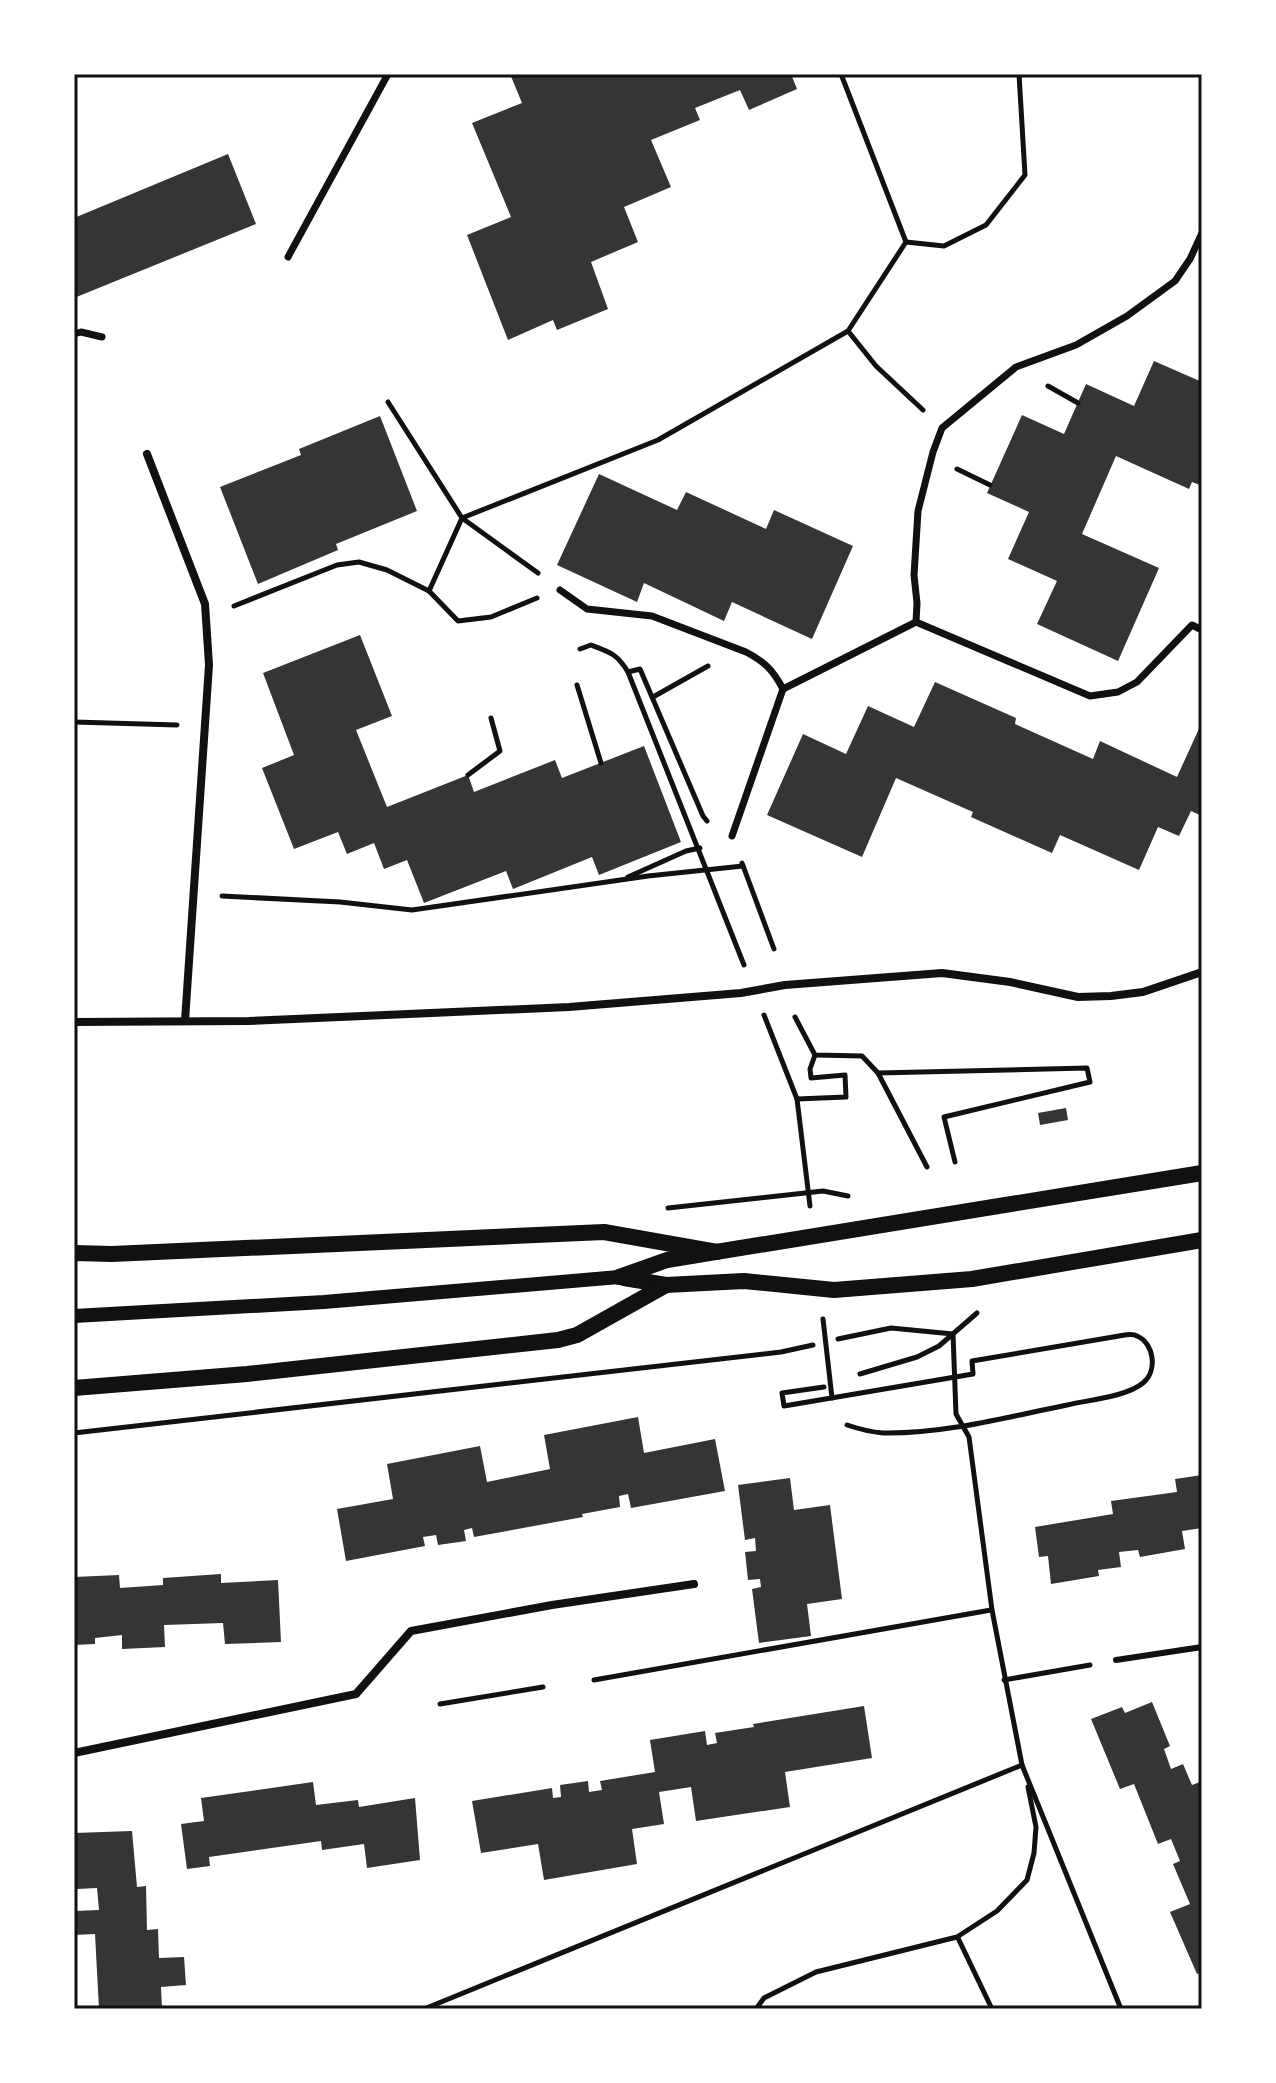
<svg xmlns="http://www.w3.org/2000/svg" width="1276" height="2083" font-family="'Asap Condensed',sans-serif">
<rect width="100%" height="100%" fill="#fff"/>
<g fill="#353535">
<polygon points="510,74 791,74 797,89 749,110 740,90 695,108 700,120 651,140 671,187 624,207 638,242 591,262 608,309 557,330 553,320 508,340 467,235 511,217 472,123 522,103"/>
<polygon points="228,154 256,224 74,298 74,218"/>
<polygon points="1154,361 1202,382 1202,486 1192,482 1189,489 1116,456 1082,534 1159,568 1118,661 1037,624 1057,581 1008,559 1029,512 987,493 1022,415 1064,434 1086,384 1134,406"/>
<polygon points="380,416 417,511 336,544 338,550 258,584 220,487 301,455 299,449"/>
<polygon points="599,474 677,510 686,492 766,529 774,510 853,546 812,639 732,602 724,621 644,583 637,602 557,565"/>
<polygon points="360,635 392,716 356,730 387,807 468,775 474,792 555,760 562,778 644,746 681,842 599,875 592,857 513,889 506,871 424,903 407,860 384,869 374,843 347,854 338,832 294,849 262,768 294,755 263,673"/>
<polygon points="935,682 1016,718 1015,724 1093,759 1100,741 1177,777 1202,722 1202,816 1191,811 1179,836 1158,827 1139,870 1060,835 1052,853 971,817 973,812 896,778 862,857 767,815 803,734 846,754 868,706 914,727"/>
<polygon points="1066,1108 1068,1120 1040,1125 1038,1113"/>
<polygon points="638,1417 644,1453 715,1439 725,1491 631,1508 628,1494 619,1496 620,1507 582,1514 583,1517 474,1537 472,1528 464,1530 466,1541 438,1545 436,1535 423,1537 425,1546 346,1561 337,1509 393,1499 387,1464 480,1446 487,1482 550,1469 544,1435"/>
<polygon points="1202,1475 1202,1528 1182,1531 1185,1549 1140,1557 1138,1550 1119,1552 1121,1567 1098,1570 1099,1576 1051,1584 1048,1556 1039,1557 1035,1527 1113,1514 1111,1501 1177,1492 1175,1479"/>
<polygon points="790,1478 794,1510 830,1505 842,1599 807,1604 811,1636 759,1643 752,1589 761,1587 760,1579 748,1580 745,1552 756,1551 755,1538 745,1540 738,1485"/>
<polygon points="221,1574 221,1583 278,1580 281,1642 225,1644 223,1623 164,1625 165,1647 122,1649 122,1635 95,1638 95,1644 74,1645 74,1577 119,1575 120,1588 163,1585 163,1578"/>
<polygon points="1152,1702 1170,1746 1164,1749 1171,1769 1183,1764 1192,1785 1200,1782 1202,1787 1202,1972 1197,1974 1170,1912 1190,1904 1173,1864 1180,1861 1171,1839 1158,1844 1134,1784 1120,1789 1091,1719 1122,1707 1125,1713"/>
<polygon points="864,1706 872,1758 785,1772 790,1807 696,1821 691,1787 659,1792 664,1824 632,1829 637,1864 544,1880 538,1844 481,1853 472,1801 552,1788 553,1798 561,1797 560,1785 588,1781 589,1792 602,1790 600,1781 655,1772 650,1740 705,1731 707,1745 717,1743 715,1733 754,1727 753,1724"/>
<polygon points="313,1782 316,1805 358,1800 359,1807 415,1798 420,1860 367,1868 364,1844 322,1850 321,1841 209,1857 210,1866 187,1869 181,1824 204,1821 201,1798"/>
<polygon points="132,1831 137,1887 146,1886 147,1930 158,1929 159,1958 184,1957 186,1985 161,1987 162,2009 99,2009 95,1934 74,1935 74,1911 99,1910 97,1888 77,1889 74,1833"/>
</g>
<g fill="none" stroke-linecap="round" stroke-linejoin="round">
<g stroke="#111" stroke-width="5">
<polyline points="841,74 906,242 848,331 876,366 923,410"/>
<polyline points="906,242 944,246 986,225 1025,175 1019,74"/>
<polyline points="1048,386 1078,403"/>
<polyline points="388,402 462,518 538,573"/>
<polyline points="957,469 990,485"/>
<polyline points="429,591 462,518 658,440 848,331"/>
<polyline points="234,606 337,565 359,562 387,570 429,591 458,621 491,617 537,598"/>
<path d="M580 649 591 645C610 652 617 654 628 672L744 965"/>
<polyline points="628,672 640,669 703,816 707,821"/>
<polyline points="577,685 601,763"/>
<polyline points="653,697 708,666"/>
<polyline points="74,722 177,725"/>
<polyline points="468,775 500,751 491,718"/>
<polyline points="742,863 774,949"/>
<polyline points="628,877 686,851 700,848"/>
<polyline points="222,896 340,902 412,910 648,876 743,866"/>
<polyline points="764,1015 797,1099 810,1206"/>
<polyline points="795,1017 815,1055 862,1056 878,1073 927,1167"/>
<polyline points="878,1073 1087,1068 1090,1082 944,1117 955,1162"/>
<polyline points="797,1099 846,1097 845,1075 811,1078 810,1069 815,1055"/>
<polyline points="668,1208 823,1191 848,1196"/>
<polyline points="823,1319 832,1398"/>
<polyline points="838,1339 891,1328 953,1334 956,1414 969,1437 992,1610 1022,1765 1121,2009"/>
<polyline points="860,1374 917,1357 939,1346 977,1313"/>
<path d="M824 1387 782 1393 784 1406 973 1374 972 1361 1119 1336C1125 1335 1132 1333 1137 1336 1154 1343 1158 1371 1143 1383 1126 1397 1088 1400 1067 1405 1007 1417 945 1434 883 1433 871 1432 859 1429 847 1425"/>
<polyline points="74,1433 781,1352 813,1345"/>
<polyline points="594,1680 991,1610"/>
<polyline points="1004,1680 1090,1665"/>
<polyline points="440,1704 543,1687"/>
<polyline points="958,1938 992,2009"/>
<polyline points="424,2009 1022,1765"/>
<polyline points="756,2009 764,1998 816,1972 957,1937 997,1911 1027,1880 1034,1853 1036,1827 1028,1787"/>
</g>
<polyline stroke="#111" stroke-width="6" points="1116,1660 1202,1647"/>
<g stroke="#111" stroke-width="7">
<polyline points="288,257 388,74"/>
<polyline points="74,334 81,332 102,337"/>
<path d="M560 590 587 609 652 616 746 652C765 662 773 670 783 689L732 836"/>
<polyline points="916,622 1090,696 1118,692 1137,682 1192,625 1202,630"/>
<polyline points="783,689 916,622 917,603 914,575 918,511 933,452 942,428 1016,367 1076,345 1127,316 1175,281 1190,259 1202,233"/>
</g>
<g stroke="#111" stroke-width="8">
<polyline points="147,454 205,604 209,665 185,1021"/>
<polyline points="74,1022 249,1021 569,1007 741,993 785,985 942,973 1010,982 1078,997 1111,996 1143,992 1202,972"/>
<polyline points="74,1753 356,1694 411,1631 552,1605 694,1584"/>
</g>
<polyline stroke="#111" stroke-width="14" points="74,1316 324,1302 619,1277"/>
<g stroke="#111" stroke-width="16">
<polyline points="74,1253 112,1254 604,1232 717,1252"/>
<polyline points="619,1277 667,1260 1202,1173"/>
<polyline points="624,1278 666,1285 744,1281 834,1290 972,1279 1202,1240"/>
<polyline points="74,1388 247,1374 558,1340 577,1335 666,1285"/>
</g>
</g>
<rect width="1276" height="2083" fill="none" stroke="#ffffff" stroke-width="152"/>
<rect x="76" y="76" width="1124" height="1931" fill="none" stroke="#111" stroke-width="3"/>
</svg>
